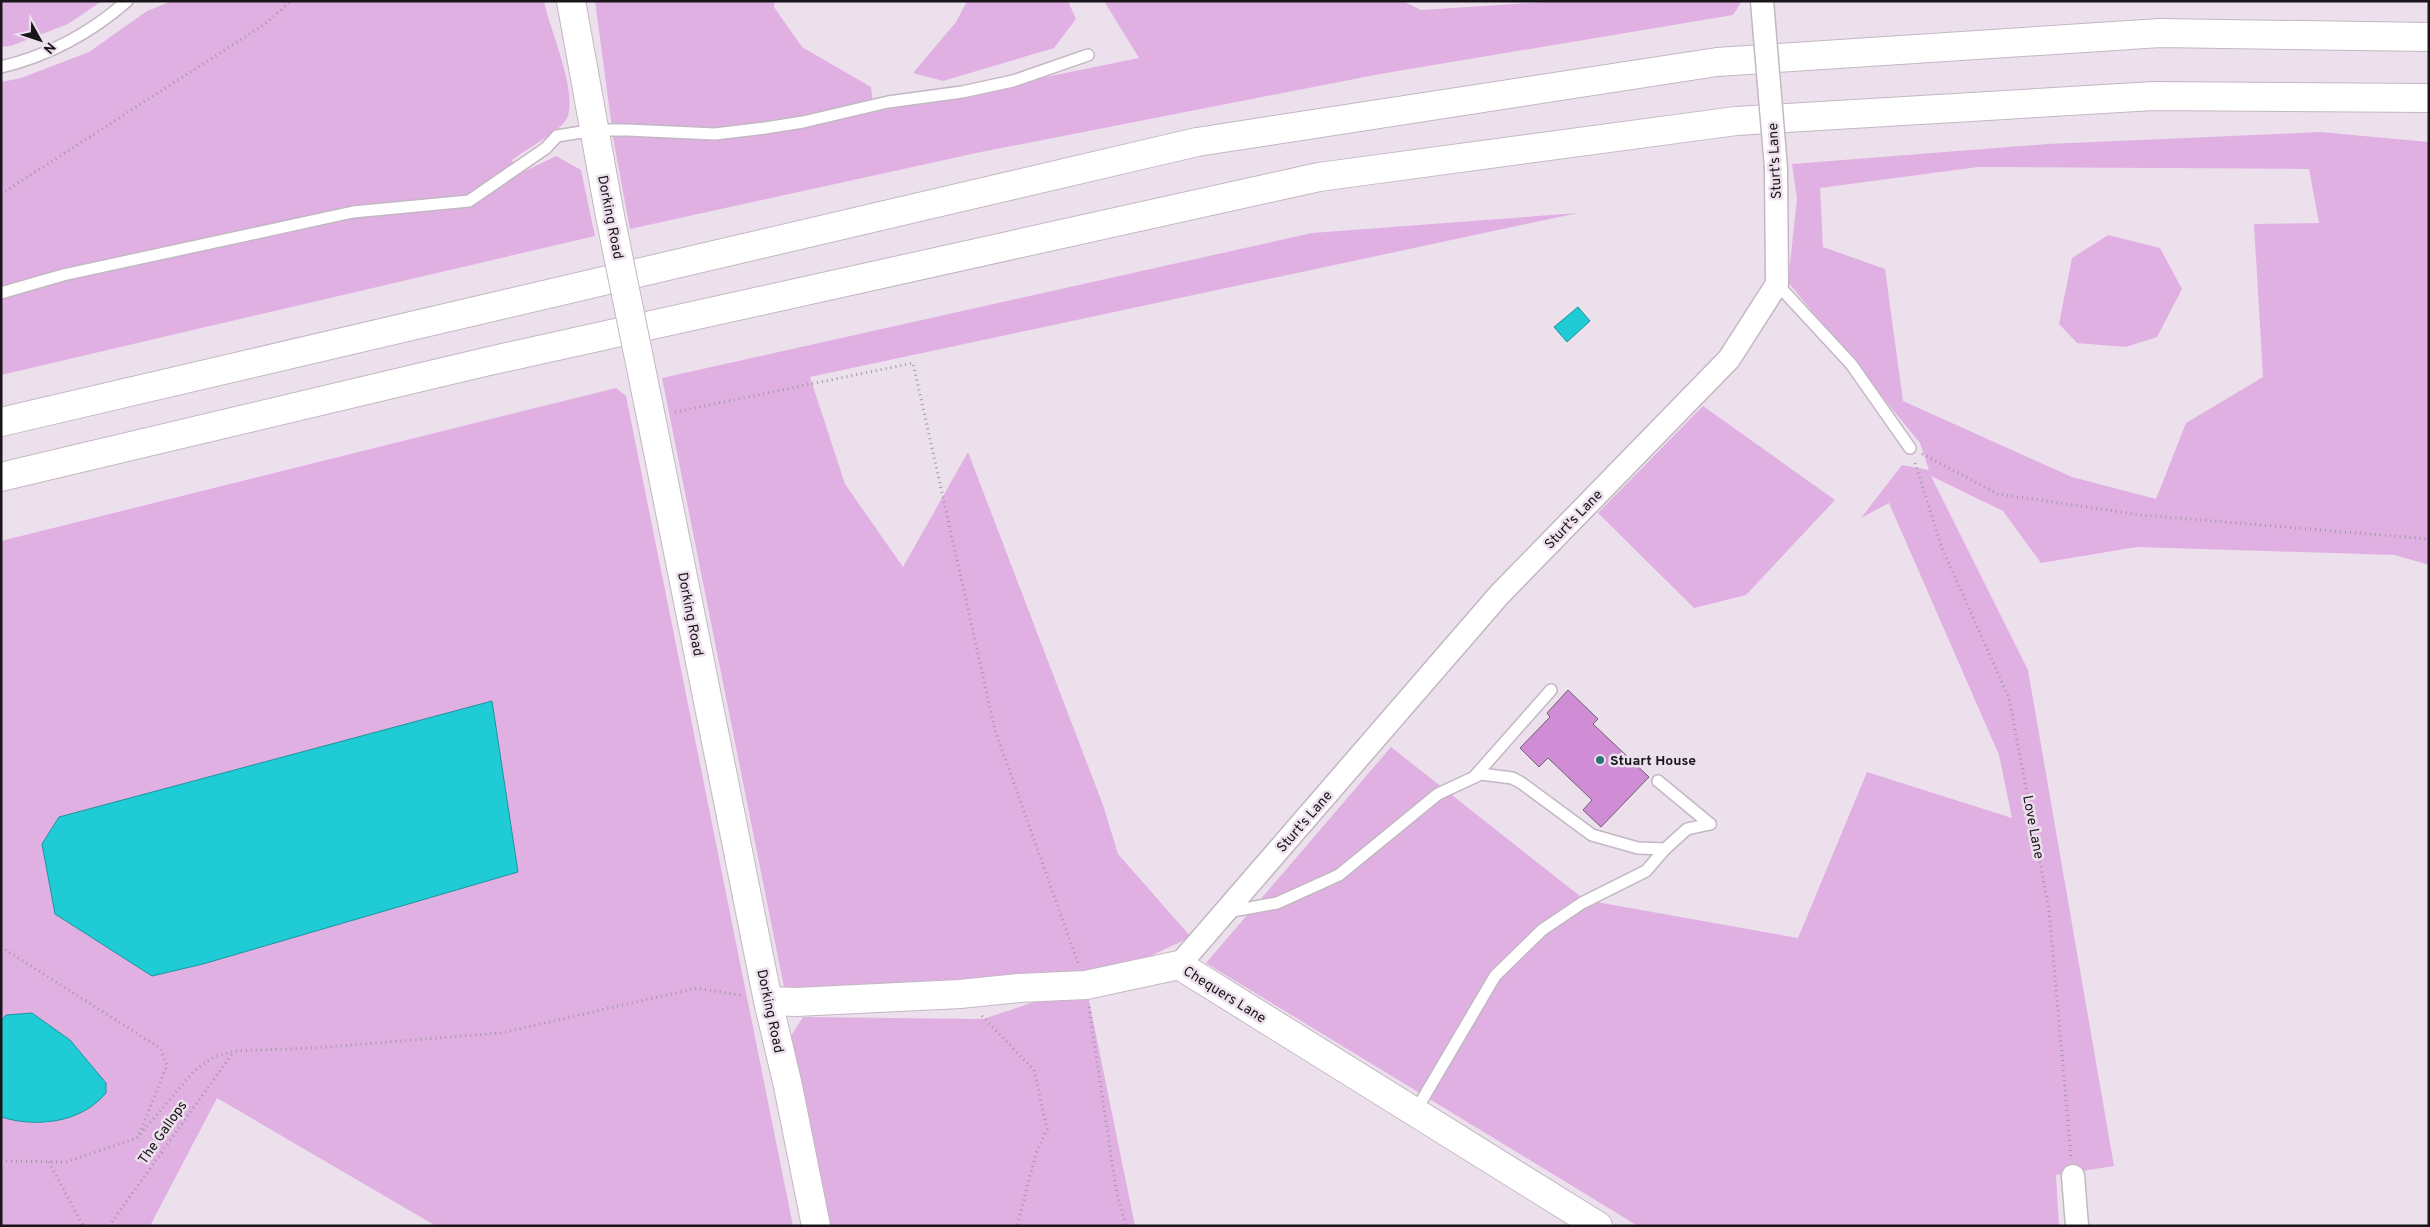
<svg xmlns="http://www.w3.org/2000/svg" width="2430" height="1227" font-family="Overpass,sans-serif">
<rect width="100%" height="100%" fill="#ede0ed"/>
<g fill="#e0b0e3" fill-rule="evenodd">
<polygon points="1,1 102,1 68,24 11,46 1,47"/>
<path d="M172 1H544C549 29 584 104 563 124 548 138 528 148 512 160L519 174 556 156 581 170 595 236 1 375V82L21 78 89 52 147 11Z"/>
<polygon points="595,1 775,1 774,7 802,47 871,87 874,112 1139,58 1104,1 1403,1 1421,10 1562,1 1742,1 1733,15 1380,74 981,152 630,229 614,143"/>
<polygon points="967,1 1068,1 1076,19 1054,48 943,81 913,73 956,22"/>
<path d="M2320 132 2429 142V565L2395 555 2137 547 2041 563 2003 511 1931 476 2028 670 2114 1166 2056 1175 2059 1226H1638L1206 963 1391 747 1585 900 1798 938 1867 772 2012 818 1999 755 1889 503 1861 518 1902 465 1929 470 1920 443 1788 282 1797 199 1792 164 2048 144ZM1978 167 2309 169 2319 223 2254 224 2263 377 2186 423 2156 499 2072 477 1903 401 1885 269 1823 247 1820 188Z"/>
<polygon points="1578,213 810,377 845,484 903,567 968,452 1103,805 1118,854 1191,937 1086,986 1135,1226 826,1226 791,1036 803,1017 983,1019 1083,986 787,1002 662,378 1312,233"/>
<polygon points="2108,235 2160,248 2182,289 2157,337 2126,347 2077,343 2059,324 2072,258"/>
<polygon points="616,388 626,396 793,1226 436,1226 217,1098 150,1226 1,1226 1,1117 31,1123 48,1123 70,1040 32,1013 7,1015 1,1021 1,541"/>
<polygon points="1703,406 1835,500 1746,595 1694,608 1598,513"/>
</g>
<g fill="#1fcbd5" stroke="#1d949d">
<polygon points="1578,307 1590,321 1567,342 1554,327"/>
<polygon points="492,701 518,872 203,964 152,976 55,914 42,844 59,817"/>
<path d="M32 1013 70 1040 106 1083V1093C81 1123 37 1128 1 1117V1021L6 1015Z"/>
</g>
<polygon fill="#d08cd5" stroke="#6c616c" points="1568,690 1598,719 1593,724 1649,777 1601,827 1583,810 1592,800 1548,758 1539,767 1520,748 1550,717 1547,713"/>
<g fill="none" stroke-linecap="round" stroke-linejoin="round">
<g stroke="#c3b7c4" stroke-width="14">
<g id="lane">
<path d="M1 67C48 56 92 32 127 1"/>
<polyline points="1777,284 1851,364 1910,448"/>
<polyline points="1,293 63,275 353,212 469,201 546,148 557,136 594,130 627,130 715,134 765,128 803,122 888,102 962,92 1013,81 1088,55"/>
<polyline points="1475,776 1551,690"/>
<polyline points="1658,781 1710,824"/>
<polyline points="1227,912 1277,903 1339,875 1438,794 1481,774 1512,778 1520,782 1592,835 1638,848 1665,849 1687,829 1710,824"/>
<polyline points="1415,1112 1495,976 1542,930 1582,903 1646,871 1665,849"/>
</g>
</g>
<g stroke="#c3b7c4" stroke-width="25">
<g id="street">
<polyline points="1179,965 1499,595 1729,359 1777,284 1776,168"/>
<polyline points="2073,1176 2077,1226"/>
</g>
</g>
<g stroke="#c3b7c4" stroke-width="30">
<g id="secondary">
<polyline points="571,1 610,216"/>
<polyline points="651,417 768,1001 788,1086 816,1226"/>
<polyline points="768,1001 796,1002 960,994 1019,988 1086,985 1179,965 1598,1226"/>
</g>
</g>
<g stroke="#c3b7c4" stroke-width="30">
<g id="highway">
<polyline points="1,422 1197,142 1717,62 2160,33 2429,37"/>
<polyline points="1,477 485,362 1319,177 1736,121 2154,96 2429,98"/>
</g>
</g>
<g stroke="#a198a2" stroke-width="3" stroke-dasharray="1 4" stroke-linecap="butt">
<polyline points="1,194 265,24 291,1"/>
<polyline points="675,412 913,363 995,730 1078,963"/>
<polyline points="1922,454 1998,494 2141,515 2429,539"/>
<polyline points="1915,463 1942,548 2009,698 2049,910 2071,1156"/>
<polyline points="1,947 160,1048 167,1065 139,1135"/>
<polyline points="1089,1007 1116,1189 1126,1226"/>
<polyline points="982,1016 1034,1070 1047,1129 1036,1153 1017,1226"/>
<polyline points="1,1161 66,1162 137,1138 194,1071 214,1057 234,1051 313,1048 501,1033 697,988 744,996"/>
<polyline points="49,1162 83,1226"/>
<polyline points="109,1226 234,1051"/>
</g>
<use href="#lane" stroke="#fff" stroke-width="11"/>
<use href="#street" stroke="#fff" stroke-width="22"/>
<use href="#secondary" stroke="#fff" stroke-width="28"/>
<use href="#highway" stroke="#fff" stroke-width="28"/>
<g stroke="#c3b7c4" stroke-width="25" stroke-linecap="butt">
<polyline id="street-bridge" points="1762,1 1776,168"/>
</g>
<g stroke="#c3b7c4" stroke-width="30" stroke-linecap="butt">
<polyline id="secondary-bridge" points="610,216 651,417"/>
</g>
<use href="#street-bridge" stroke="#fff" stroke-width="22"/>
<use href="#secondary-bridge" stroke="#fff" stroke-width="28"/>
</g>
<circle fill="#2b757a" stroke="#ede0ed" stroke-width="2" cx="1600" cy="760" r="5"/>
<g text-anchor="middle" stroke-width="5" stroke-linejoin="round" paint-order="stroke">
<g font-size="14" fill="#19151a" stroke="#ede0ed">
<text transform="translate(1774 161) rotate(-93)" y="5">Sturt's Lane</text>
<text transform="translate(611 217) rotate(79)" y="5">Dorking Road</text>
<text transform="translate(1573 519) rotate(-46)" y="5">Sturt's Lane</text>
<text transform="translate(691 614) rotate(79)" y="5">Dorking Road</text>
<text transform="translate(1304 821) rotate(-49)" y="5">Sturt's Lane</text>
<text transform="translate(2034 827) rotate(79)" y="5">Love Lane</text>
<text transform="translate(1225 994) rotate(32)" y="5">Chequers Lane</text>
<text transform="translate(771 1011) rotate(78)" y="5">Dorking Road</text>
<text transform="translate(162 1132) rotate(-55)" y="5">The Gallops</text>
</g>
<g font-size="14" font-weight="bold" fill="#19151a" stroke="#ede0ed" text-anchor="start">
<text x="1610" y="765">Stuart House</text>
</g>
</g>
<rect width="2430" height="1227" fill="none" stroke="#19151a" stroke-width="5"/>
<g transform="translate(40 40) rotate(130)" stroke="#ede0ed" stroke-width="4" paint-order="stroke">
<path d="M0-4L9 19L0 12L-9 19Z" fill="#19151a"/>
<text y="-8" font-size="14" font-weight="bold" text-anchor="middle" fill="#19151a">N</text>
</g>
</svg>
